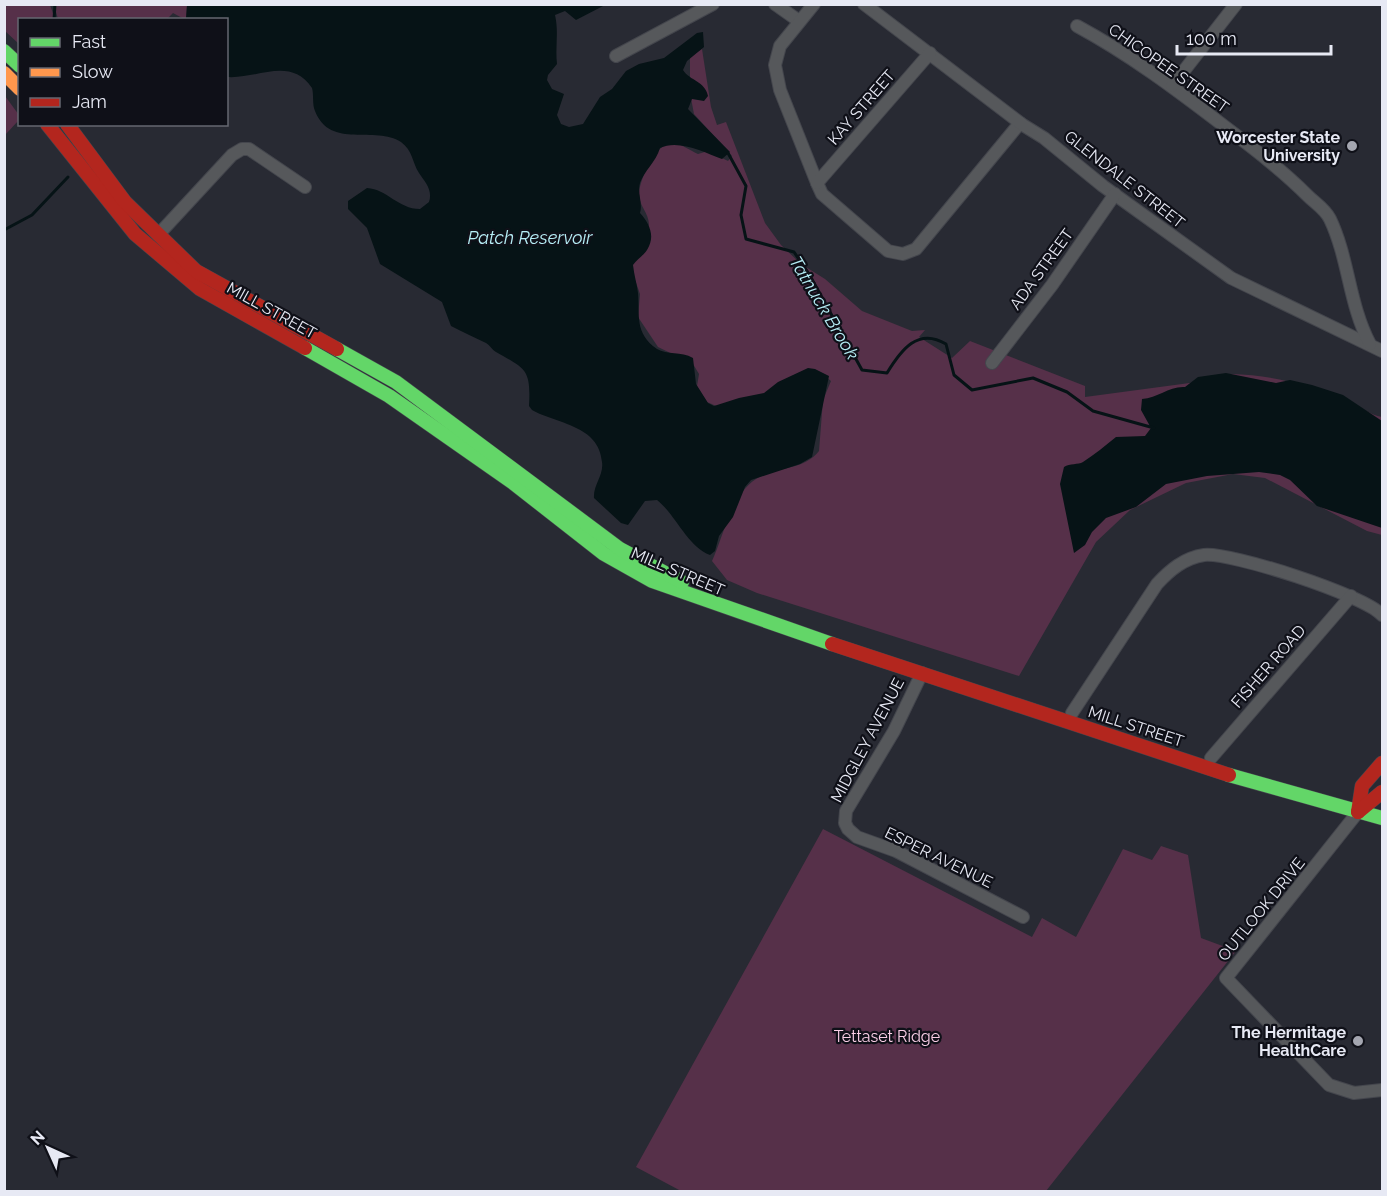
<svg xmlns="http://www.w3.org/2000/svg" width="1387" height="1196" font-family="Raleway,sans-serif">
<rect width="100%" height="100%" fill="#282a33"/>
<g fill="#563049">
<polygon points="5,4 50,5 55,19 20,20 19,44 5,31"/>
<polygon points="54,5 187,5 186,20 173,13 167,19 58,19"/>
<path d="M702 49 711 107 717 125 726 122 765 223 781 245 801 264 825 279 862 311 912 331 925 330 919 337 952 358 970 341 1085 386V397L1227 378 1230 374C1276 375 1305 385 1348 402 1360 406 1370 415 1382 417V535L1367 531 1265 478 1233 474 1186 483 1130 510 1096 542 1019 676 757 593 727 580 712 561C724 535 731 495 756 479 777 466 803 471 819 451L823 400 831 381C804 355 788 384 765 393 751 399 735 403 721 408L707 402 697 386 699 374 693 364 658 347 638 317 640 294 633 274 632 263 649 225C649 213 639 206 639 194 639 181 656 141 673 143 680 143 691 151 698 154L708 151 728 161 732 156 694 114 690 93V57Z"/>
<polygon points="5,96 19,115 19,120 5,135"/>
<polygon points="823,829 1032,937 1042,918 1076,937 1123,849 1152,860 1161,846 1188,855 1201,938 1236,951 1046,1191 681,1191 636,1167"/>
</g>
<g fill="#061316">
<path d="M187 5H605L576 20 565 11 555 15C559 32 555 47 557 64L548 75 547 80 552 89 564 94 557 115 561 124 569 127 583 124 600 97 612 89 626 71 639 64 664 58 697 33 703 32 704 47 687 61 683 70C690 81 705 81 708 96L704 101 692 99 688 109 730 152 722 159C704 152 678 139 660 148 656 162 644 171 640 183 637 193 643 203 640 213 649 223 656 236 647 250 643 256 637 259 633 265 634 275 637 284 638 293 640 315 634 333 657 349 667 355 681 351 693 358L696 384 708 403 714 406 739 398 764 393 778 382 808 368 815 369 829 376 812 457 800 464 751 480 745 487 733 517 719 536 715 551 710 555C687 546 676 515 657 500L645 501 628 525 621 523 594 498C593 485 604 475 602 462 599 425 557 424 532 410L529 406C531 369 526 369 496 352 492 350 490 345 486 343 474 337 462 332 451 326L442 302 380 264 367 228 348 209V201L367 188C387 189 398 209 420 209L429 202C433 190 425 182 419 173 412 162 413 151 401 142 376 125 330 150 315 111 312 104 314 95 312 88 290 56 259 79 227 77L226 20 186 19Z"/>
<path d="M1226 373 1276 383 1290 380 1312 385 1343 395 1382 421V528L1317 506 1290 480 1280 475 1259 472 1207 476 1166 484 1136 507 1106 518 1092 532 1085 545 1074 553 1060 484 1064 467C1070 463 1078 465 1083 462 1095 454 1105 446 1116 437L1145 436 1151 428 1141 410 1142 399C1158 398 1169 386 1185 387L1198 377Z"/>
</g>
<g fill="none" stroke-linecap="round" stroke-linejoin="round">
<g stroke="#061316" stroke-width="3">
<polyline points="54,20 55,4"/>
<path d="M728 153 746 186 741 215 746 239 794 252 809 274 862 370 887 373C901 350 918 327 946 344L954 375 972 390 1033 378 1067 392 1093 411 1154 428"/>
<polyline points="4,230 32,215 68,177"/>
</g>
<g stroke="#44464d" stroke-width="14">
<g id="street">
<polyline points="775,4 799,21"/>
<polyline points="814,4 780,46 775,65 780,90 817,183 822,194 888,251 903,254 916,249 1020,123"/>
<polyline points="864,4 1023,125 1044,138 1103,186 1231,278 1382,351"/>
<path d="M1077 26C1129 54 1177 90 1224 126 1253 148 1282 170 1308 196 1315 203 1325 209 1330 219 1349 259 1349 305 1370 344"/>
<polyline points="616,56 713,4"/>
<polyline points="1172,86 1236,4"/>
<polyline points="817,183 930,53"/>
<polyline points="158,235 232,155 242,149 249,149 305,187"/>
<polyline points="992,363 1052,285 1115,194"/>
<polyline points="922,673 894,731 846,811 845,823 848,829 857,837 896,851 1023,917"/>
<path d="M1072 713 1157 584C1170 570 1184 558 1204 555 1231 552 1364 595 1382 615"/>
<polyline points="1211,758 1351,596"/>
<polyline points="1358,812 1226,978 1329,1085 1354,1093 1382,1090"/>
</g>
</g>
<g stroke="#44464d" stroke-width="15">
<g id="fast">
<polyline points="4,51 20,66"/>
<polyline points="305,348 389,396 512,482 604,554 652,581 832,644"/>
<polyline points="337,349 396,382 620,549 682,582"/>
<polyline points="1229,775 1382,818"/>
</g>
</g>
<g stroke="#44464d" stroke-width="15">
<polyline id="slow" points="4,73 20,89"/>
</g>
<g stroke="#44464d" stroke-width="15">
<g id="jam">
<polyline points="47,124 135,234 200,289 305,348"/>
<polyline points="67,124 125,202 196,271 337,349"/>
<polyline points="832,644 1229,775"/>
<polyline points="1358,812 1362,786 1382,763"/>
<polyline points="1358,812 1382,792"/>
</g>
</g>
<use href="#street" stroke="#56585b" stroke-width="12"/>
<use href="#fast" stroke="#63d668" stroke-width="14"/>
<use href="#slow" stroke="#ff974d" stroke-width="14"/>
<use href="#jam" stroke="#b3261e" stroke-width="14"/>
</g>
<g fill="#a4a6b0" stroke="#0f1018" stroke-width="2">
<circle cx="1352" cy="146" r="6"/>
<circle cx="1358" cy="1041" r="6"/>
</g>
<g text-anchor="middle" stroke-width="4.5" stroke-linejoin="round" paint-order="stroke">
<g font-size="16" fill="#e7e9f4" stroke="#0f1018">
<text transform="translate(1169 68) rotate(35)" y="6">CHICOPEE STREET</text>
<text transform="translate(861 107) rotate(-49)" y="6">KAY STREET</text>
<text transform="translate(1125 179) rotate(38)" y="6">GLENDALE STREET</text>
<text transform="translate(1041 269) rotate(-54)" y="6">ADA STREET</text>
<text transform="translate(272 310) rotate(29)" y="6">MILL STREET</text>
<text transform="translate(678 571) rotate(23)" y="6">MILL STREET</text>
<text transform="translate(1268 666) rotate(-49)" y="6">FISHER ROAD</text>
<text transform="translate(1136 726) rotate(18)" y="6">MILL STREET</text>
<text transform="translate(867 740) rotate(-62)" y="6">MIDGLEY AVENUE</text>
<text transform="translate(939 857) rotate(26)" y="6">ESPER AVENUE</text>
<text transform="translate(1261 909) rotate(-51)" y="6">OUTLOOK DRIVE</text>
</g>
<g font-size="16" font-weight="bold" fill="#e7e9f4" stroke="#0f1018" text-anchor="end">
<text x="1340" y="143">Worcester State<tspan x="1340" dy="18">University</tspan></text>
<text x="1346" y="1038">The Hermitage<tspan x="1346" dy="18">HealthCare</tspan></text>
</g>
<g font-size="16" fill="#fbcfe7" stroke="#0f1018">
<text x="887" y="1042">Tettaset Ridge</text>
</g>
<g font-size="18" font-style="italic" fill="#b6eef6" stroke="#0f1018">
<text x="530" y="244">Patch Reservoir</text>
<text transform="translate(824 308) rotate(59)" y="6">Tatnuck Brook</text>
</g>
</g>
<rect width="1387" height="1196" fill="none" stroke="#e7e9f4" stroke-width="12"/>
<rect x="18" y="18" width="210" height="108" fill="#0f1018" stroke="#656770" stroke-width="1.5"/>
<rect x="30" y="38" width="30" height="9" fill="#63d668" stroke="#656770" stroke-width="1.5"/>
<text x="72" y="48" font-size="18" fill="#e7e9f4">Fast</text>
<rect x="30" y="68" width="30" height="9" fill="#ff974d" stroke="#656770" stroke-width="1.5"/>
<text x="72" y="78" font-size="18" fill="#e7e9f4">Slow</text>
<rect x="30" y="98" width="30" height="9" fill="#b3261e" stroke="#656770" stroke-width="1.5"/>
<text x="72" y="108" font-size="18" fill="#e7e9f4">Jam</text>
<g transform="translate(48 1148) rotate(315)" stroke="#0f1018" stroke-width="4.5" paint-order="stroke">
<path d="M0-4.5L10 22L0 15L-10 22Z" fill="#e7e9f4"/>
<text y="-9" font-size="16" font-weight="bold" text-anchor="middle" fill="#e7e9f4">N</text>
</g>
<path d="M1177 45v9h154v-9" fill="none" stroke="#e7e9f4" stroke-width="3"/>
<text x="1186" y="45" font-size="18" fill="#e7e9f4" stroke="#0f1018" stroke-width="4.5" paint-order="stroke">100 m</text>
</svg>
